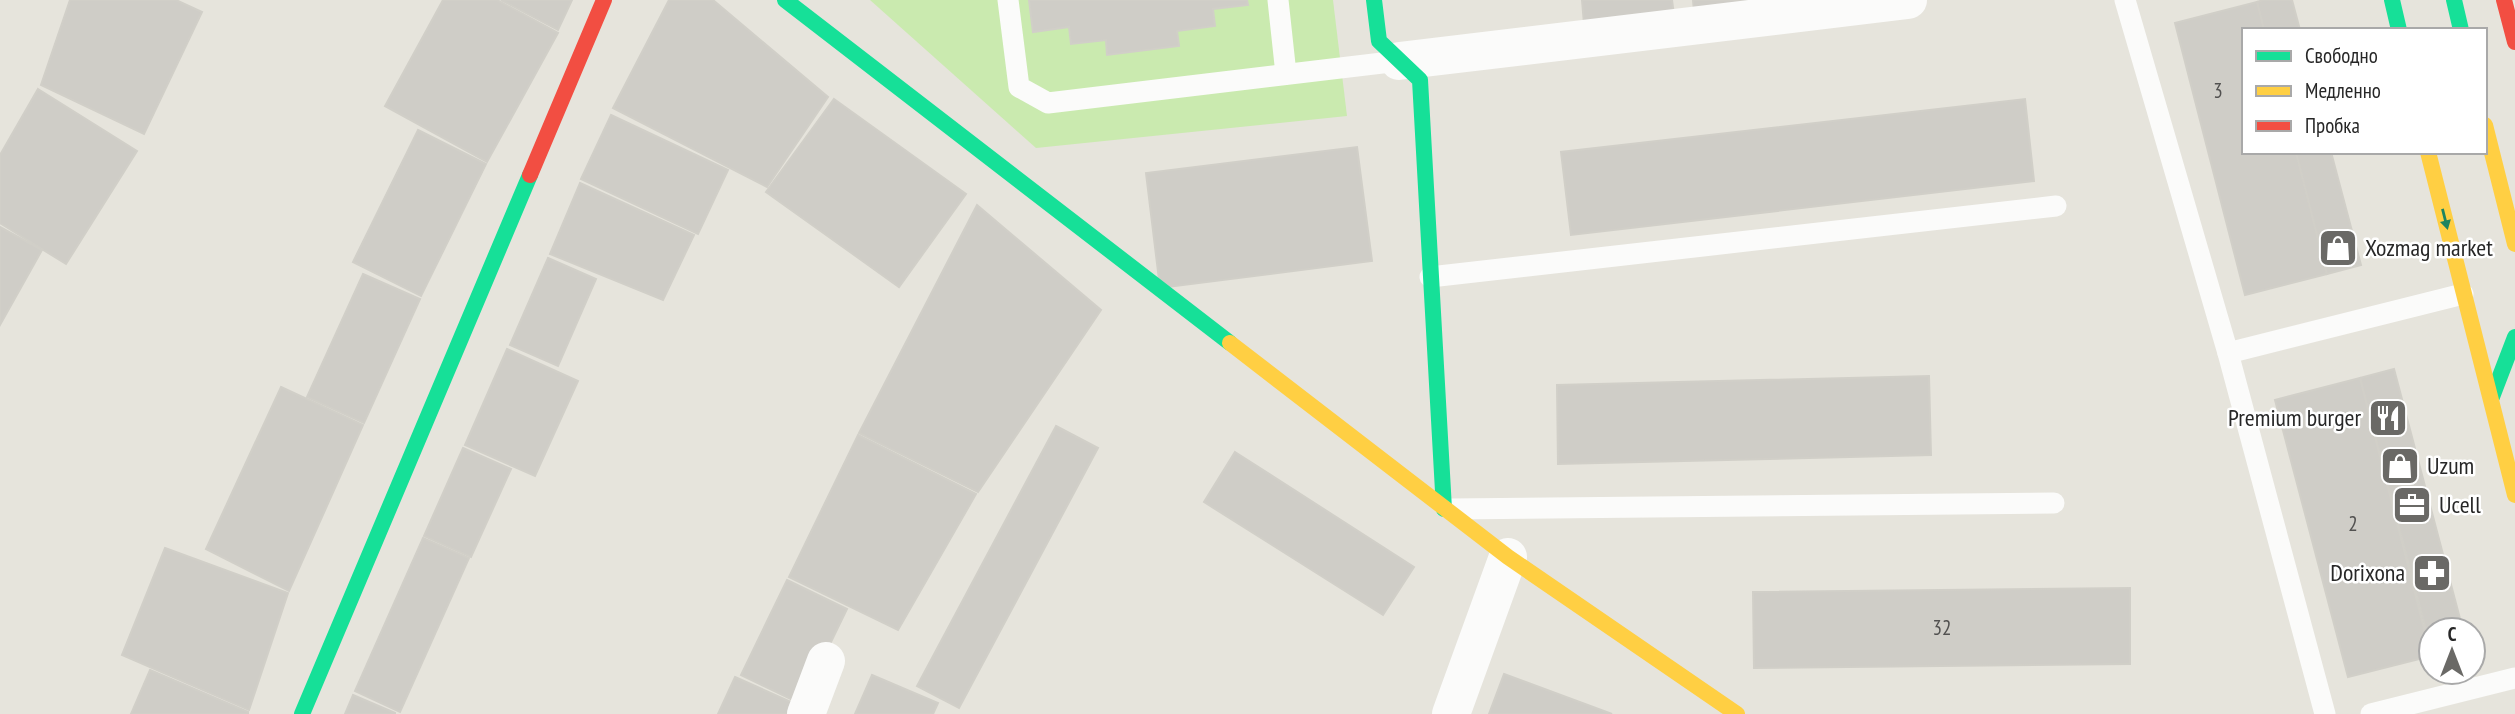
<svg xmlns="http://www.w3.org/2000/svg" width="2515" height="714" font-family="'PT Sans Narrow',sans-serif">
<rect width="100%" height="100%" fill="#e6e4dc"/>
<polygon fill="#caeaaf" points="870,0 1333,0 1347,116 1036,148"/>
<g fill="#cfcdc7" stroke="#d1cfc8" stroke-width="2">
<polygon points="70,0 176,0 202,12 144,134 41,85"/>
<polygon points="443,0 497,0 558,33 487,162 385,106"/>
<polygon points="501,0 572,0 558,30"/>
<polygon points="669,0 713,0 828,97 767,187 613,108"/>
<polygon points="1029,0 1247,0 1248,5 1213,9 1215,26 1177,31 1179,46 1107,55 1106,40 1071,44 1069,27 1033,32"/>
<polygon points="1582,0 1672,0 1674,15 1584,24"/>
<polygon points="1693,0 1783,0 1694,12"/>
<polygon points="2263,0 2292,0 2300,30 2264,30 2257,2"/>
<polygon points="2257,2 2264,30 2244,30 2244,152 2296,152 2327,274 2245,295 2175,23"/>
<polygon points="38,89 137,151 66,264 0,223 0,155"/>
<polygon points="834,99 966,194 899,287 766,192"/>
<polygon points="2025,99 2034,181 1571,235 1561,152"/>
<polygon points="611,115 728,170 698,234 581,179"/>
<polygon points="418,130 486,164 421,296 353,262"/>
<polygon points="1357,147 1372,261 1160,288 1146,173"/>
<polygon points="2296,152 2331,152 2361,265 2327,274"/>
<polygon points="580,183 694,235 663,300 550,254"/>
<polygon points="977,205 1101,310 978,492 859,433"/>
<polygon points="0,227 42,250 0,325"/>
<polygon points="548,258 596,279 558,366 510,345"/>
<polygon points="363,274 420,299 364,423 307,397"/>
<polygon points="507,349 578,381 535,476 465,445"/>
<polygon points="2394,369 2463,630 2431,630 2431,649 2360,378"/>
<polygon points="1929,376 1931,455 1558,464 1557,385"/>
<polygon points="2360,378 2431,656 2348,677 2275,400"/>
<polygon points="281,387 363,425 289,591 206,549"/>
<polygon points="1056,426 1098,448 959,708 917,686"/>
<polygon points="858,435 976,494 898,630 789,577"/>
<polygon points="463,448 511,469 471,557 424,536"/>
<polygon points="1235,452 1414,567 1383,615 1204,502"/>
<polygon points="423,538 469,558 400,712 355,691"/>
<polygon points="165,548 288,593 249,710 122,655"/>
<polygon points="787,580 847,609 801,704 741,675"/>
<polygon points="2130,588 2130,664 1754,668 1753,592"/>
<polygon points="150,670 248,712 248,714 131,714"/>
<polygon points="1504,674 1612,714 1489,714"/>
<polygon points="872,675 938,703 933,714 855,714"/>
<polygon points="735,677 800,706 797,714 718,714"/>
<polygon points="353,695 395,713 395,714 345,714"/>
</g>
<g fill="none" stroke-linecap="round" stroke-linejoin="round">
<g stroke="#fbfbfa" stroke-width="21">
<polyline points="1008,0 1019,87 1048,103 1399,61"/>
<polyline points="1278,0 1286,74"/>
<polyline points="2125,0 2228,353 2325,714"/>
<polyline points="1430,277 2056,206"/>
<polyline points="2228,353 2463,294"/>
<polyline points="1450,509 2054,503"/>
<polyline points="2371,714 2515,678"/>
</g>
<g stroke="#fbfbfa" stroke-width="38">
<polyline points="1399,61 1908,0"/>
<polyline points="806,714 826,661"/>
<polyline points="1451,714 1508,557"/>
</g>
<g stroke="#16e098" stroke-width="16">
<polyline points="785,0 1230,343"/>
<polyline points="1374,0 1379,41 1420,80 1444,509"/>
<polyline points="2392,0 2399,30"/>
<polyline points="2454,0 2461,30"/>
<polyline points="2492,397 2515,337"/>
<polyline points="302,714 530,175"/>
</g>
<g stroke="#ffcf43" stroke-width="16">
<polyline points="2485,125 2515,244"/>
<polyline points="2428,152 2515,495"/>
<polyline points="1230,343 1508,557 1737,714"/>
</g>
<g stroke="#f24e42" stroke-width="16">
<polyline points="2504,0 2515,42"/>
<polyline points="530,175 604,0"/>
</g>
</g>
<defs><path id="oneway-solid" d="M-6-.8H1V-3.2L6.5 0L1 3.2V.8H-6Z" transform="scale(1.75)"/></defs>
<use fill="#1e8460" href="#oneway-solid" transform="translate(2445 219) rotate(76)"/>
<defs>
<g id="shop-square" transform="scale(2.0125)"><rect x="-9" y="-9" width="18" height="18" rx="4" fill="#6a6966" stroke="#fff"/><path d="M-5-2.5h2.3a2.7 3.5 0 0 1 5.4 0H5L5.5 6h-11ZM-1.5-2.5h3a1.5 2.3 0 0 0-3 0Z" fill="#fff"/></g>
<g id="restaurant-square" transform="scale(2.0125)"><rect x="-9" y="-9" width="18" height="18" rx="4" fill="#6a6966" stroke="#fff"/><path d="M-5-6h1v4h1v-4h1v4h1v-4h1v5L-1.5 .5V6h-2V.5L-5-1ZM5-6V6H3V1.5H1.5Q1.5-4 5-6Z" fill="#fff"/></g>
<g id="office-square" transform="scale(2.0125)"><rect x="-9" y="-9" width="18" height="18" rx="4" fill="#6a6966" stroke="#fff"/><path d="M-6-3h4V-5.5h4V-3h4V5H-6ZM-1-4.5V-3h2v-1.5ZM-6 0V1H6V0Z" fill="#fff"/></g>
<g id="pharmacy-square" transform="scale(2.0125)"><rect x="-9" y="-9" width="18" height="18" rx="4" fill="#6a6966" stroke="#fff"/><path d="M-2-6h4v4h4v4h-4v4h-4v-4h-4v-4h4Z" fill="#fff"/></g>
</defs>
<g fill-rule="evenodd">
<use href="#shop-square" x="2338" y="248"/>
<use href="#restaurant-square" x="2388" y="418"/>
<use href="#shop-square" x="2400" y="466"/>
<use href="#office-square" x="2412" y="505"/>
<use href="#pharmacy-square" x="2432" y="573"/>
</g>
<g text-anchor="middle" stroke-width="5" stroke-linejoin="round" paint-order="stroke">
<g font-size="21" fill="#525150">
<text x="2218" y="98">3</text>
<text x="2353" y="531">2</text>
<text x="1942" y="635">32</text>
</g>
<g font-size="24" fill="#272727" stroke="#fff" text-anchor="start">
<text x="2365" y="256">Xozmag market</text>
<text x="2361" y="426" text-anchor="end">Premium burger</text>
<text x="2427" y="474">Uzum</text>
<text x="2439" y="513">Ucell</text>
<text x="2405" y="581" text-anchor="end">Dorixona</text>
</g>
</g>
<rect x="2242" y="28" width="245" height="126" fill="#ffffff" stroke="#a9a9a9" stroke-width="2"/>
<rect x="2256" y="51" width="35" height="10" fill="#16e098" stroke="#a9a9a9" stroke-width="2"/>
<text x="2305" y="63" font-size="21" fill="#272727">Свободно</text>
<rect x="2256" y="86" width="35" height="10" fill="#ffcf43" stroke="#a9a9a9" stroke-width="2"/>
<text x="2305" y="98" font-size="21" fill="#272727">Медленно</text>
<rect x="2256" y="121" width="35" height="10" fill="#f24e42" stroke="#a9a9a9" stroke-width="2"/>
<text x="2305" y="133" font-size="21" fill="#272727">Пробка</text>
<g transform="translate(2452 651)"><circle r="33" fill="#ffffff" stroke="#a9a9a9" stroke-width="2"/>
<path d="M0-5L12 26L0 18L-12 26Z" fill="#6a6966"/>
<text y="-10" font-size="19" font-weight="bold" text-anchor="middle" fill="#272727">С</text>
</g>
</svg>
